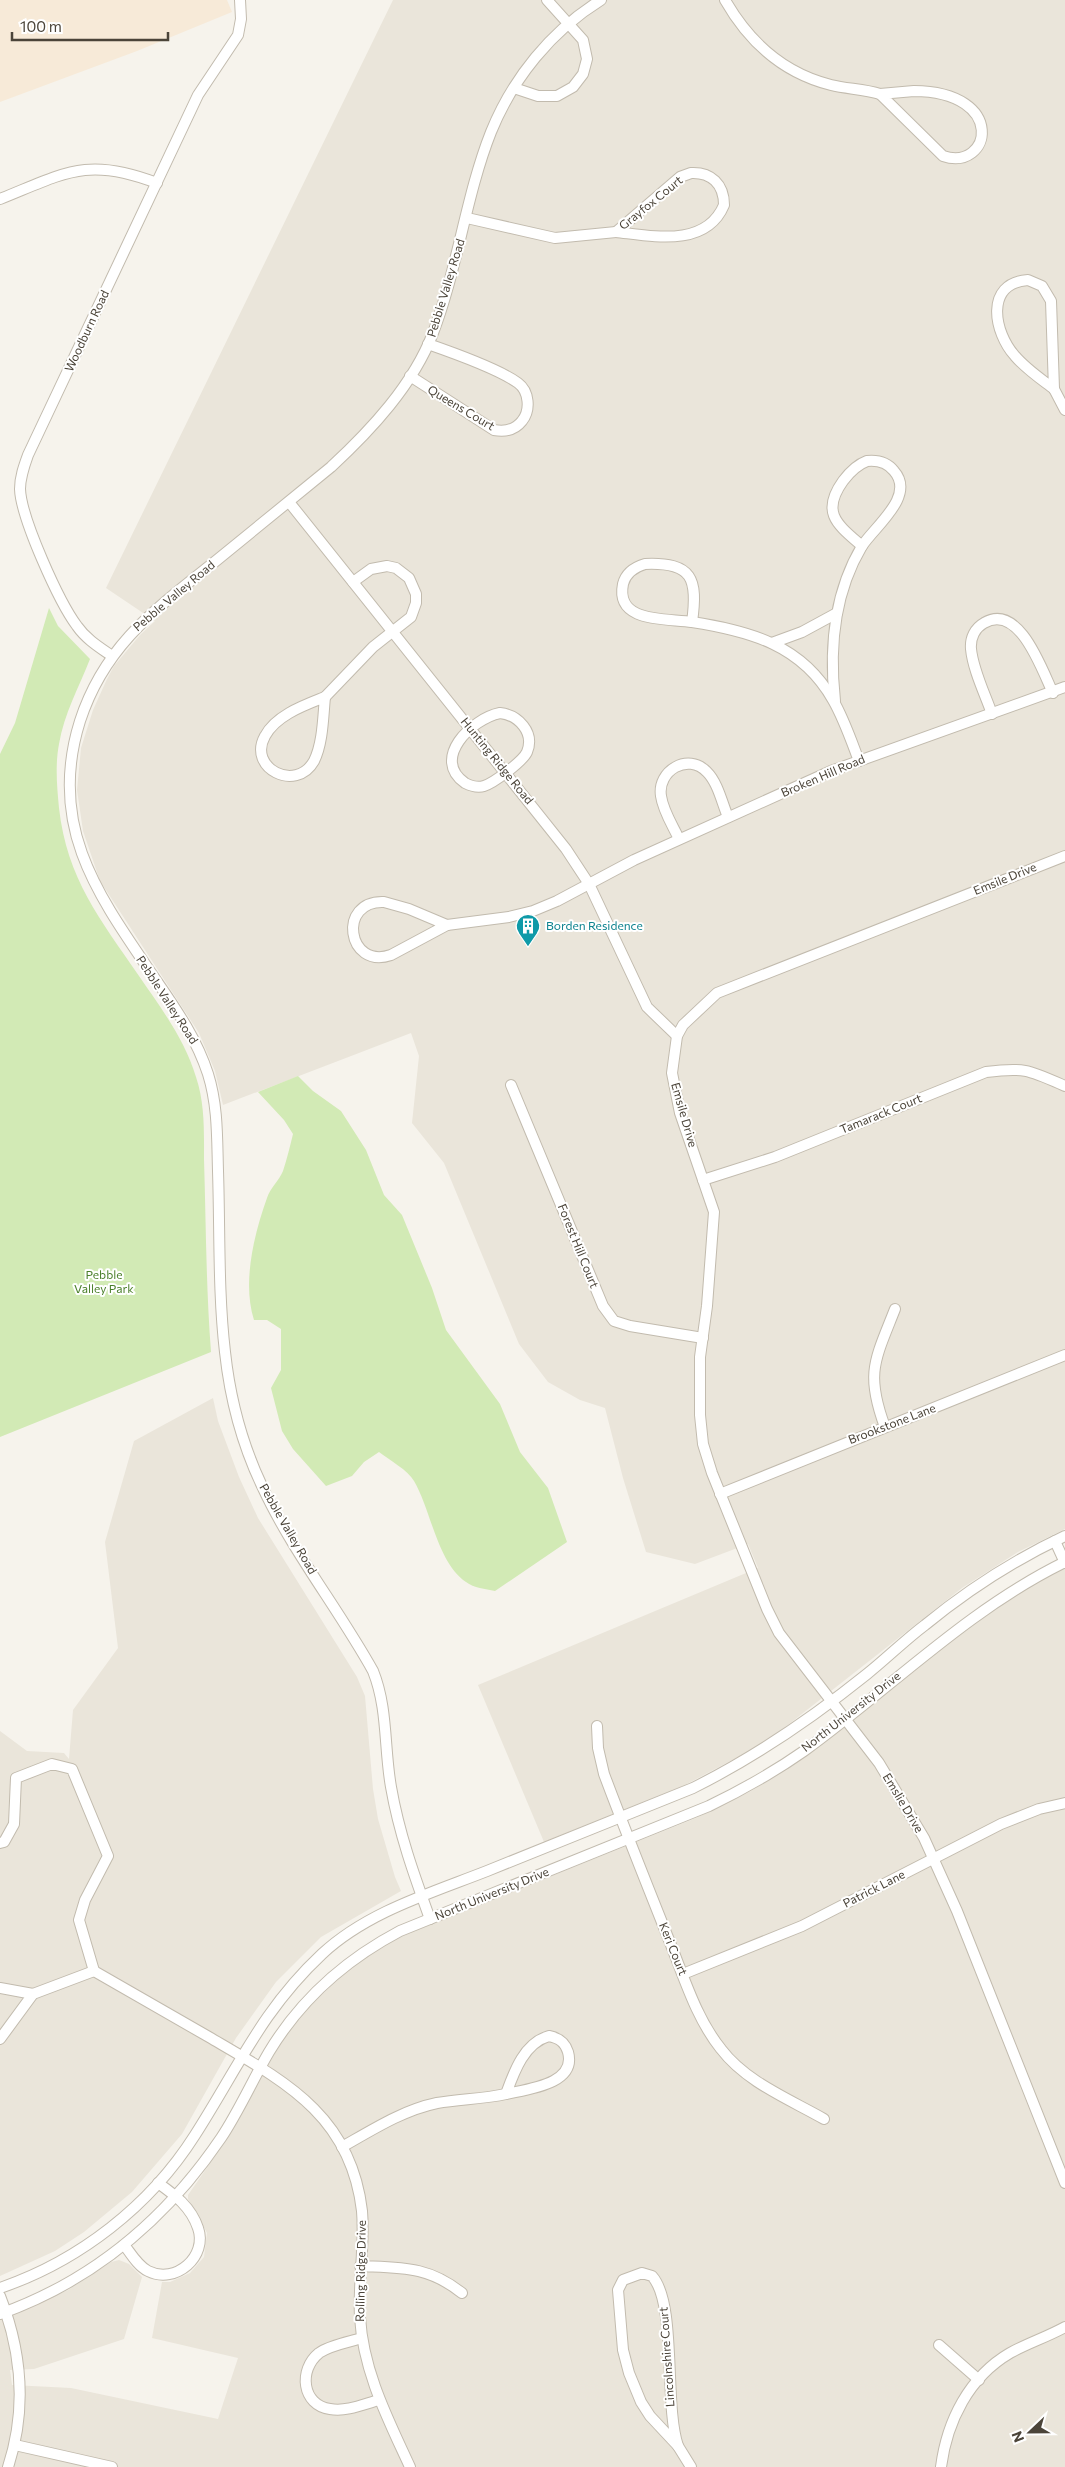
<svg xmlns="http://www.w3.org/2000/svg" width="1065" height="2467" font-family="Commissioner,sans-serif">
<rect width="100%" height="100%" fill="#f6f3ec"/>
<g fill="#eae5da">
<polygon points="393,0 1065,0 1065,1529 1018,1552 962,1588 784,1728 753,1749 683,1786 544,1842 478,1685 758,1568 748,1544 695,1564 646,1552 623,1478 605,1408 580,1400 548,1382 519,1344 444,1163 412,1123 419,1056 411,1033 223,1105 215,1071 199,1033 100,881 83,831 77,790 81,748 93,710 107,679 114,666 140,635 155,621 106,588"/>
<polygon points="213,1398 218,1421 239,1477 258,1518 357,1677 365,1696 373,1789 378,1819 395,1877 401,1891 321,1937 276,1982 236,2038 182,2134 132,2192 84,2232 55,2251 0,2276 0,1731 27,1751 64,1753 69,1759 73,1710 118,1648 105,1542 134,1441"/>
<polygon points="1065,1567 1065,2467 0,2467 0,2320 68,2290 111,2262 119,2260 129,2264 142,2277 124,2339 34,2369 10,2370 12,2385 71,2388 218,2419 238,2358 152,2338 162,2282 170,2282 190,2273 204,2257 207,2233 188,2199 188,2195 229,2136 280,2044 293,2026 308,2008 351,1967 388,1943 409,1933 696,1818 751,1791 805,1757 941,1648 1007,1599"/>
</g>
<polygon fill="#f7ead8" points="0,0 227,0 232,12 137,51 0,102"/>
<g fill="#d2eab5">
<path d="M49 608 58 626 90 659C79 687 64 714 59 744 55 765 57 787 59 808 67 879 100 919 139 976 161 1008 185 1040 196 1077 205 1104 204 1131 204 1159 206 1223 206 1288 211 1352L0 1437V754L15 723Z"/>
<path d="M298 1076 313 1091 341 1111 366 1150 384 1195 402 1215 432 1288 446 1330 500 1404 520 1452 548 1488 567 1542 495 1591C485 1589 474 1588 466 1582 437 1562 431 1510 414 1481 408 1470 389 1460 379 1452L364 1462 352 1476 326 1486 293 1449 282 1431 271 1388 281 1370V1329L267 1320H254C242 1283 254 1234 267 1198 270 1188 279 1181 283 1171 287 1159 290 1146 293 1134L284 1120 258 1092Z"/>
</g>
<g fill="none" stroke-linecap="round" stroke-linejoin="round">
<g stroke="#c2bbae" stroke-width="12">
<g id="minor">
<path d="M725 0C749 42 783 73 831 85 847 89 864 89 880 94"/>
<polyline points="514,88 538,96 557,96 573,87 583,74 587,59 583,40 547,0"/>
<path d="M914 91C1008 92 991 172 943 156L880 94Z"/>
<path d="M691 173C711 172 724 184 724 205 706 248 652 236 616 232L680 177Z"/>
<path d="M0 199C65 173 87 156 157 183"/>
<polyline points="467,218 555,238 616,232"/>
<path d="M1028 280 1042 286 1051 301 1054 389C1041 379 1026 369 1015 356 994 333 984 283 1028 280Z"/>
<path d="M410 376 494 430C505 432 515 430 522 421 531 410 529 391 518 383 499 369 451 352 428 344"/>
<polyline points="1054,389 1065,410"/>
<path d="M867 461C877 460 887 462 894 471 916 496 875 526 862 546 838 525 820 513 843 481 849 473 856 465 867 461Z"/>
<polyline points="289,502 566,849 589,884 647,1007 677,1036"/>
<path d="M645 564C693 562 698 579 692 622 668 618 615 624 623 584 626 572 635 567 645 564Z"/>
<path d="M692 622C750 631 802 645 833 700 844 719 851 740 859 761"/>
<polyline points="772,643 802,632 837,613"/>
<path d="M112 656C99 647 86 639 77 626 59 602 21 518 20 489 20 477 24 466 28 455L198 95 238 35 241 19 240 0"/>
<path d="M325 697C323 717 323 743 314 761 296 793 247 768 265 736 276 715 305 705 325 697Z"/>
<polyline points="325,697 373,647 411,617 416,603 416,594 409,578 396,568 387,566 371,569 353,582"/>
<path d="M835 701C829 647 834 593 862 546"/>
<path d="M500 713C518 715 535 732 527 752 523 761 494 783 484 786 478 788 471 786 465 783 431 759 471 719 500 713Z"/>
<path d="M992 714C985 694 973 670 971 649 970 638 975 628 984 623 1019 602 1042 670 1053 693"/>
<path d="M679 839C673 826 663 811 661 796 657 771 688 752 707 772 718 783 722 803 728 817"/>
<polyline points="1065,856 717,993 683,1025 677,1036 672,1073 680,1113 714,1212 707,1306 700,1357 700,1415 703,1444 712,1473 767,1609 779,1633 879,1763 924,1838 957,1911 1065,2183"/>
<path d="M384 902 409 909 447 925 391 955C347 970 337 900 384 902Z"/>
<polyline points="447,925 509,917 533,911 557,901 634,860 831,771 1065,687"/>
<polyline points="511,1085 603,1306 614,1321 630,1326 703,1338"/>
<path d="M703 1180 775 1157 986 1072C1025 1067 1029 1070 1065 1086"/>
<path d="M885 1427C865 1373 875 1360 895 1309"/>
<polyline points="720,1494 1065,1355"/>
<polyline points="1055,1541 1065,1563"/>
<path d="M597 1726 598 1748 604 1774C625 1830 647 1885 669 1940 684 1977 696 2018 721 2049 746 2082 789 2099 824 2119"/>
<polyline points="0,1843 4,1842 14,1824 16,1778 52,1764 72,1769 108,1856 85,1900 79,1920 94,1971"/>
<path d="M430 1919C414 1875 399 1833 391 1787 384 1748 388 1708 373 1671 338 1608 292 1551 262 1486 242 1444 230 1398 225 1352 218 1292 220 1231 218 1171 217 1138 218 1106 208 1074 197 1040 178 1012 158 983 101 899 46 829 80 721 105 644 157 608 217 560 255 529 293 498 331 467 371 430 413 385 433 333 458 267 466 195 491 132 513 78 551 31 601 0"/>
<polyline points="683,1974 802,1926 1001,1824 1039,1809 1065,1803"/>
<polyline points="0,1988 33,1994"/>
<path d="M549 2036C559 2038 565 2042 568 2052 577 2084 528 2089 506 2094 514 2072 524 2043 549 2036Z"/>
<path d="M0 2039 33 1994 94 1971C133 1993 171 2015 209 2037 284 2081 351 2115 362 2211 365 2246 358 2282 360 2317 363 2371 388 2419 410 2467"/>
<path d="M342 2147C372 2130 403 2110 437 2103 460 2099 483 2099 506 2094"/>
<path d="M125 2246C131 2254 138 2266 148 2271 176 2285 208 2256 198 2228 191 2207 175 2195 158 2183"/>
<path d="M360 2266C402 2268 428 2266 462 2293"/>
<path d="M642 2273 652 2276C677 2303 664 2405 678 2446L650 2416 641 2402 629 2373 623 2350 618 2290 623 2280Z"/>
<path d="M0 2288C79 2261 150 2206 195 2135 238 2068 262 2010 322 1954 367 1912 431 1893 487 1871 556 1843 625 1816 693 1788 757 1756 811 1719 867 1674 887 1658 905 1640 925 1625 969 1589 1014 1560 1065 1536"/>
<path d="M0 2296C22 2352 27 2409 8 2467"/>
<path d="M0 2314C92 2281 166 2219 221 2138 239 2111 252 2081 269 2052 301 1999 345 1960 400 1931L709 1806C742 1790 774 1772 804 1751 891 1688 967 1610 1065 1562"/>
<path d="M362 2338C349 2342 330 2345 319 2353 298 2370 302 2405 330 2409 347 2412 364 2404 379 2400"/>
<polyline points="939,2345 979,2380"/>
<polyline points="15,2445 112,2467"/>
<polyline points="678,2446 691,2467"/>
<path d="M941 2467C947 2421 969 2377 1010 2353 1028 2343 1047 2337 1065 2327"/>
</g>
</g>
<use href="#minor" stroke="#fff" stroke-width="10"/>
</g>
<defs>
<g id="building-pin" transform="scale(1.25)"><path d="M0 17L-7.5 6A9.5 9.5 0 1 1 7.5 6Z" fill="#0f9aa8" stroke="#fff"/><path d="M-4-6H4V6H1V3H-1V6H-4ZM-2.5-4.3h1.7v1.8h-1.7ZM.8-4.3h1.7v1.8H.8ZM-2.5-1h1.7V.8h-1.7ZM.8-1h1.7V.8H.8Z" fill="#fff"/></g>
</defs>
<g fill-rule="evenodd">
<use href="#building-pin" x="528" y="926"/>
</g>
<g text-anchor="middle" stroke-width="4" stroke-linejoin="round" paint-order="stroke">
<g font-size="12" fill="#4b4439" stroke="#fff">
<text transform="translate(651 203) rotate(-39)" y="4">Grayfox Court</text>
<text transform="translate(446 288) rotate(-73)" y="4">Pebble Valley Road</text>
<text transform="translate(87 331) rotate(-65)" y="4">Woodburn Road</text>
<text transform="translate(461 408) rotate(31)" y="4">Queens Court</text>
<text transform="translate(174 596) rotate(-40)" y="4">Pebble Valley Road</text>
<text transform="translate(497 761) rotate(51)" y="4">Hunting Ridge Road</text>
<text transform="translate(823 776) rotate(-23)" y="4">Broken Hill Road</text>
<text transform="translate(1005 879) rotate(-22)" y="4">Emsile Drive</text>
<text transform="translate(167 1000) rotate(57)" y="4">Pebble Valley Road</text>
<text transform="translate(881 1114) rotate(-22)" y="4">Tamarack Court</text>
<text transform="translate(684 1115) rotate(74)" y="4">Emsile Drive</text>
<text transform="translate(578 1246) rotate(68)" y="4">Forest Hill Court</text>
<text transform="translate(892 1424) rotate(-21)" y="4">Brookstone Lane</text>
<text transform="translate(288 1529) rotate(60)" y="4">Pebble Valley Road</text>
<text transform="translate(851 1712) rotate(-38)" y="4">North University Drive</text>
<text transform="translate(903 1803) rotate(59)" y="4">Emslie Drive</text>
<text transform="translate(874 1889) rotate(-27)" y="4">Patrick Lane</text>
<text transform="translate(492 1894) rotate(-22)" y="4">North University Drive</text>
<text transform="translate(673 1949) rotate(68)" y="4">Keri Court</text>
<text transform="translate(361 2271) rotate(-89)" y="4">Rolling Ridge Drive</text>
<text transform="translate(667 2357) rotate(-94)" y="4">Lincolnshire Court</text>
</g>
<g font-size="12" fill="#0d838f" stroke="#fff" text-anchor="start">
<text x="546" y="930">Borden Residence</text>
</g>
<g font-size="12" fill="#4a7f2a" stroke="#fff">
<text x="104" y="1279">Pebble<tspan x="104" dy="14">Valley Park</tspan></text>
</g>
</g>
<g transform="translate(1030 2432) rotate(248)" stroke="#ffffff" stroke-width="4" paint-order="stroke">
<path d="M0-4L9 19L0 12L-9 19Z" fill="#4b4439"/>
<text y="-8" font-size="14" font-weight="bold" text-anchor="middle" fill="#4b4439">N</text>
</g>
<path d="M12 32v8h156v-8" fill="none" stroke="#4b4439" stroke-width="2.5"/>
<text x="20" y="32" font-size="15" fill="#4b4439" stroke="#ffffff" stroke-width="4" paint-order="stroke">100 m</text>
</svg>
